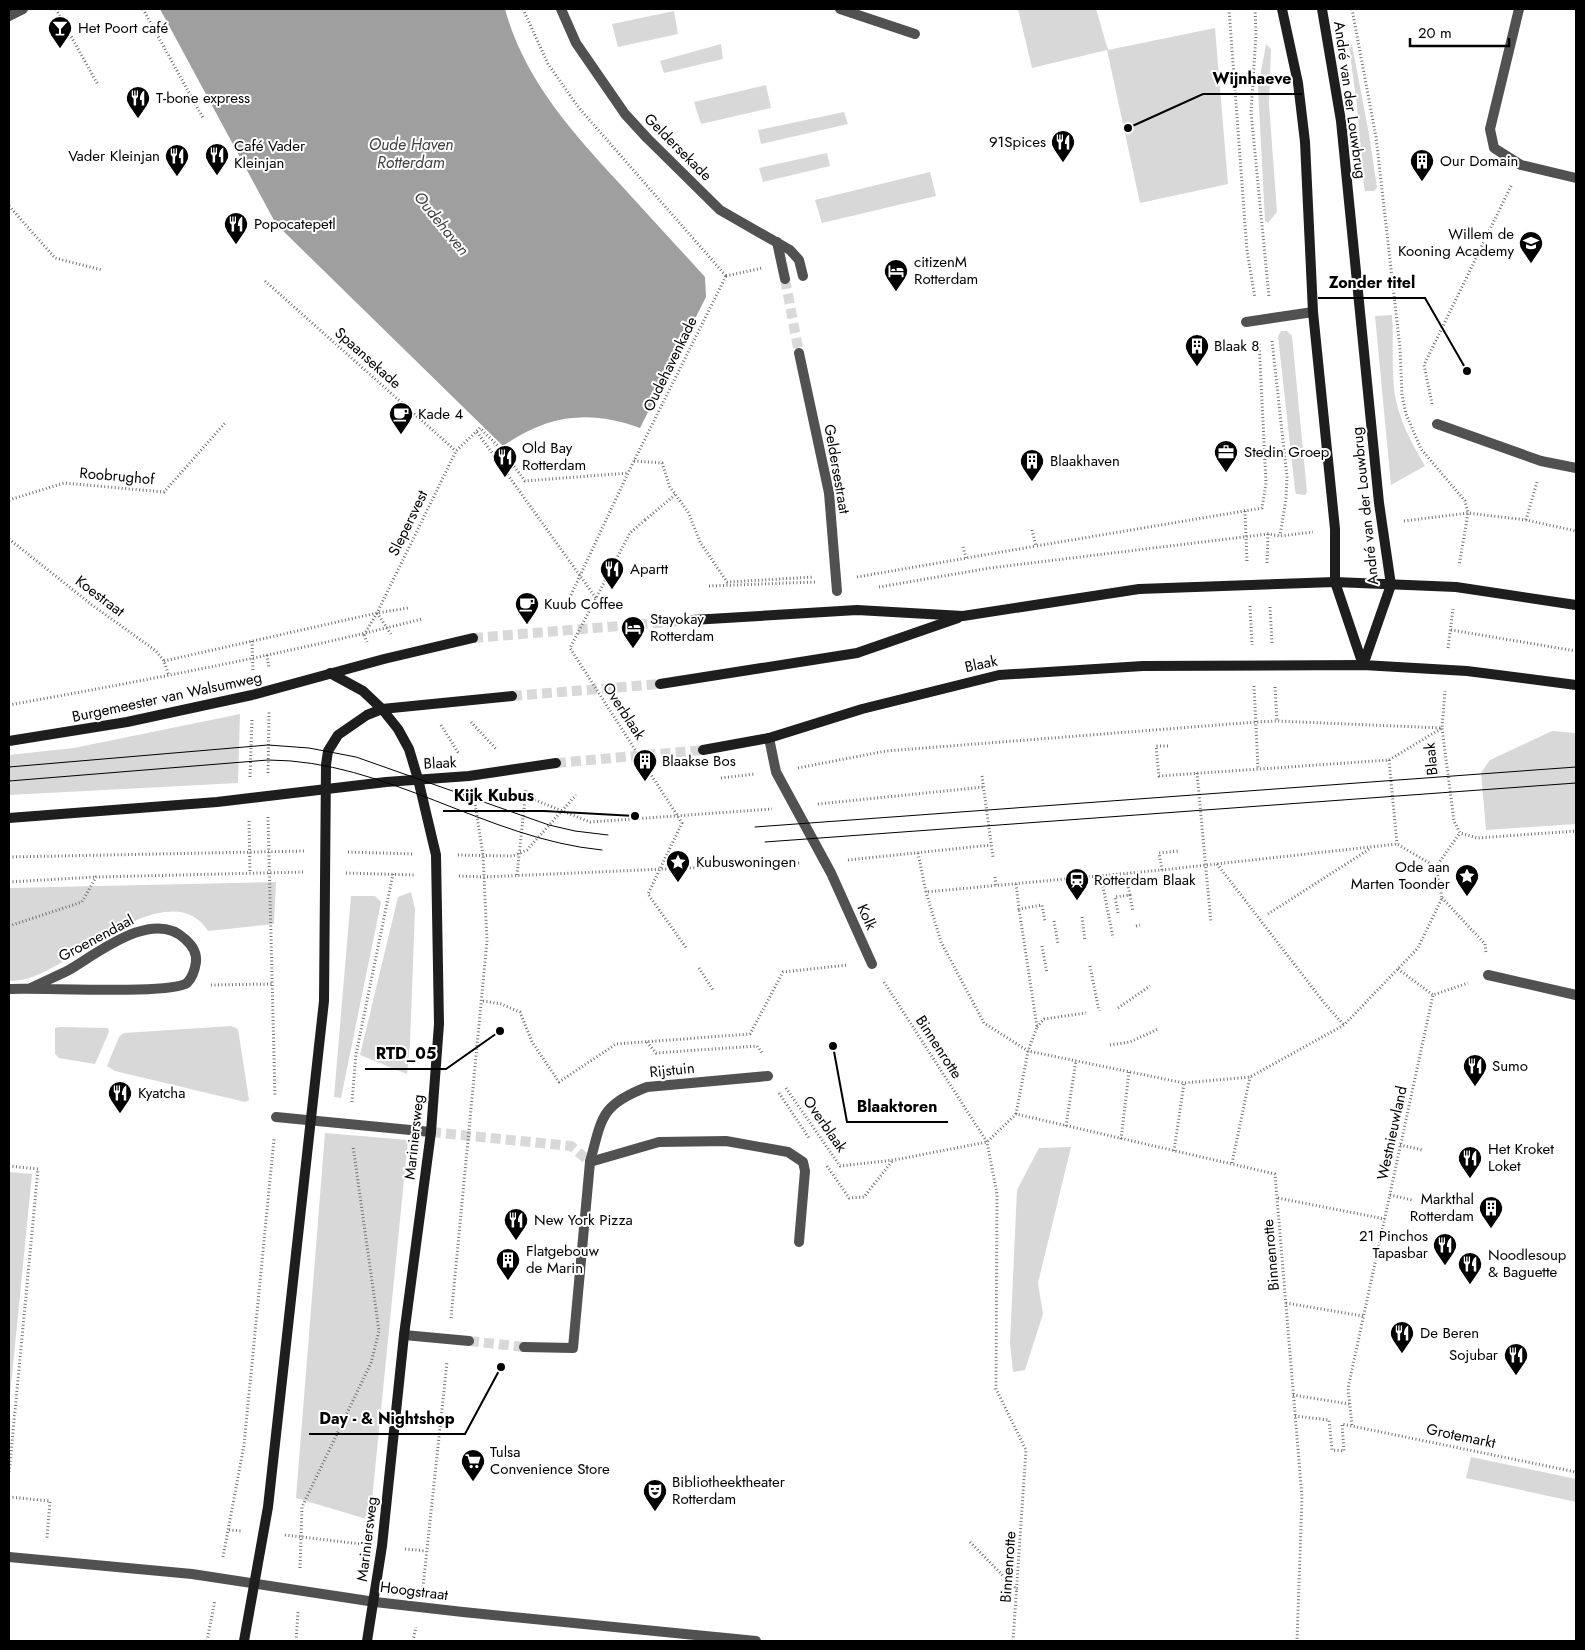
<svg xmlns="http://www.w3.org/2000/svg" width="1585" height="1650" font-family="Jost,sans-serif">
<rect width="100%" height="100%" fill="#fff"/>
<g fill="#d8d8d8">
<polygon points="1018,9 1096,9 1108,50 1215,28 1228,184 1140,203 1107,50 1032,68"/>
<polygon points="674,11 678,34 618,47 612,24"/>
<polygon points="1348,39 1352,45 1369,134 1377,188 1374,191 1365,191 1364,187 1357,106"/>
<polygon points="721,44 723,59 664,73 660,61"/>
<polygon points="1266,44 1271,49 1269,104 1277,212 1268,223 1265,221 1258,88"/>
<polygon points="766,85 771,108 701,124 694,102"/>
<polygon points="844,112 848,124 761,144 758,130"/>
<polygon points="827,153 830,166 763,182 759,168"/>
<polygon points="930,172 936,196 822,223 815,200"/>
<path d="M1392 315C1394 341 1391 369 1395 396 1400 422 1412 444 1425 466L1391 485 1375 316Z"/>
<polygon points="1281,331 1287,331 1292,336 1307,492 1305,495 1296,494 1295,490 1278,336"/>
<polygon points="240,714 238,783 9,795 9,755 74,748"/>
<polygon points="1552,731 1576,733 1576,824 1486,830 1481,773 1490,760"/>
<path d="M276 882 274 924 208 931C173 875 81 956 42 973 31 978 21 981 9 981V888Z"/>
<polygon points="411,892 415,909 410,1044 407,1074 360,1055 398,897"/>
<polygon points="351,896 375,896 381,902 341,1098 334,1097"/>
<polygon points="231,1026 238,1029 249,1100 245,1102 115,1071 107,1066 119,1037 124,1033"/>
<polygon points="59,1027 108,1028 109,1032 95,1064 59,1058 55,1054 55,1028"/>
<polygon points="325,1133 408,1140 370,1520 296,1498"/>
<polygon points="1071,1147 1038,1283 1043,1314 1025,1370 1013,1372 1010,1343 1017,1190 1039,1148"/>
<polygon points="9,1172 32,1174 9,1406"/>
<polygon points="1471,1457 1576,1479 1576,1502 1466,1478"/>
</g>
<path fill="#9f9f9f" d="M160 9H505C524 79 572 132 620 184 648 215 677 246 705 277L706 297 640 428C589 409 547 415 503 446L276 224Z"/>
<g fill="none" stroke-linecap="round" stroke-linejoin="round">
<polyline stroke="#d9d9d9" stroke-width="10" stroke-dasharray="10 5" stroke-linecap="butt" points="785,279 799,353"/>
<g stroke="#d9d9d9" stroke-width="10" stroke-dasharray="10 5" stroke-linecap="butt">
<polyline points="431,1132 571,1146 590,1162"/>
<polyline points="469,1341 524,1347"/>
</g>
<g stroke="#d9d9d9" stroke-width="10" stroke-dasharray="10 5" stroke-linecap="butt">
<polyline points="473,638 692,620"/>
<polyline points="512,696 660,684"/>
<polyline points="556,763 703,750"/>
</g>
<g stroke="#737373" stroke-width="3" stroke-dasharray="1 2.5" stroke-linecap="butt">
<polyline points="56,9 98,85"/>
<polyline points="143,9 203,118"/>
<polyline points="523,9 548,64 579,108 726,276"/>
<polyline points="1229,9 1247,251 1255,298"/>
<polyline points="1255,9 1256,34 1251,112 1269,297"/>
<polyline points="1352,9 1376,137 1400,348 1402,395 1406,414 1421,449 1465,501 1468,513 1459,566"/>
<polyline points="9,206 55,258 102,270"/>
<polyline points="726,276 762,268"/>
<polyline points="265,281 456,451"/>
<polyline points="1272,341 1287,477 1286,499 1280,536"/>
<polyline points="1432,404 1424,365 1512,184"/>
<polyline points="634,461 662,463 670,487 688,512 700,542 727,582 814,577"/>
<polyline points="9,500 64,483 164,492 226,422"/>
<polyline points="1245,511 1247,562"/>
<polyline points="645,520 676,494"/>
<polyline points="1526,520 1537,482"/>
<polyline points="1404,521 1468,513 1526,520 1576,531"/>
<polyline points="1032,530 1036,546 1262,508 1266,483 1259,341"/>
<polyline points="9,539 92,605 156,651 164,661 169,676"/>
<polyline points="963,547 966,558"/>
<polyline points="1267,563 1268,534"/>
<polyline points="857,577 1036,546"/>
<polyline points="709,586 816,582"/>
<polyline points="879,587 990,568 1268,534 1280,536 1313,532"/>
<polyline points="571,595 628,473 726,276"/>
<polyline points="1250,606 1252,645"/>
<polyline points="1270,607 1272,643"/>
<polyline points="377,613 391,634"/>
<polyline points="1451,630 1576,651"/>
<polyline points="364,635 367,642"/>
<polyline points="364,635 377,613 456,451 480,428 502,450 525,481 628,473"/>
<polyline points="252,641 253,672"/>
<polyline points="1448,648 1453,609"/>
<polyline points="267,655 269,668"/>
<polyline points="164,661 377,613 408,608"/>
<polyline points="1254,686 1258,768"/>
<polyline points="1275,687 1277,721"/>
<path d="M9 705C148 680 285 654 422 619"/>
<polyline points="471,722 496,749"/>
<polyline points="441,725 459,754"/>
<polyline points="1168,746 1156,746 1159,776 1389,760 1442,728 1445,691"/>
<polyline points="1389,760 1397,844"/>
<polyline points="798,768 886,751 1256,722 1277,721 1442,728 1454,821 1460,833 1477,838 1576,831"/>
<polyline points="268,773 269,712"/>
<polyline points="1197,773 1211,923"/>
<polyline points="982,776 993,857"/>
<polyline points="250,777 252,718"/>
<polyline points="721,778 755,774"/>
<polyline points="525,796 590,822 772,809"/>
<polyline points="818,804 984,787"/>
<polyline points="268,817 275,1096"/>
<polyline points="249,821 250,873"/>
<polyline points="348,852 414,854"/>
<polyline points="918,853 926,892 1162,870 1397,844 1436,867 1442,898 1418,948 1344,1025 1250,1077 1184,1083 1028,1051 984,1023 941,942 926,892"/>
<polyline points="458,855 513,856 527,850 576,795"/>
<polyline points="9,857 304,851"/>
<polyline points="848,860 991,845"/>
<polyline points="1217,864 1325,1004 1344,1025"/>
<polyline points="1436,867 1460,833"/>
<polyline points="1162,870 1159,853 1179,851"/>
<polyline points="346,873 415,875"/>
<polyline points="517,875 526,789"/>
<polyline points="459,876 484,877 800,863"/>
<polyline points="1101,876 1113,938"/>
<polyline points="995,877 996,885"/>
<polyline points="9,882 95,877"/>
<polyline points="1016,884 1019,909 1042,905 1045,922"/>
<polyline points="1130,895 1133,912"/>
<polyline points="1442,898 1485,944 1486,953"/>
<polyline points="1118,913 1115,897 1130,895 1125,874"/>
<polyline points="1268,914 1371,848"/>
<polyline points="1082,917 1085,941"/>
<polyline points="1054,921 1058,944"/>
<polyline points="9,926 82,902 96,877 303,872"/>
<polyline points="1136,926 1140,925"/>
<polyline points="1042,946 1047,973"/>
<polyline points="1090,966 1099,1011"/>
<polyline points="699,968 713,990"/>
<polyline points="1398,969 1433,995"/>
<polyline points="884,982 987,1142 997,1194 996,1389 1026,1450 1013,1641"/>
<polyline points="211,985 273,984"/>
<polyline points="483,1001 501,1004 520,1012 532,1042 559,1082 616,1044 750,1034 783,972 848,965"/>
<polyline points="1118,1008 1150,986"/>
<polyline points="1037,1027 1044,1019 1086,1013"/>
<polyline points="647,1042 656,1053 757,1046 763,1054"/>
<polyline points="1110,1045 1130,1042 1158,1029"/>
<polyline points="786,1088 840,1166 894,1160 987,1142 1016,1114 1275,1174 1302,1497 1297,1641"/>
<polyline points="779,1093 809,1138"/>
<polyline points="352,1102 356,1054 393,874"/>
<polyline points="1016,1114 1028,1051 1037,1027 1019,909"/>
<polyline points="1066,1126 1076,1060"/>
<polyline points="1121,1139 1129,1072"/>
<polyline points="1400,1145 1423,1150"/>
<polyline points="1174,1151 1184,1083"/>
<polyline points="1232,1163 1250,1077"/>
<polyline points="9,1166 38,1169 9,1474"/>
<polyline points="827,1166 849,1198 864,1197 893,1160"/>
<polyline points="1390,1195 1412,1200"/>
<polyline points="1278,1198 1385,1219"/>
<polyline points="1377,1253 1400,1258"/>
<polyline points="1286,1303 1363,1316"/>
<polyline points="451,1318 487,941 483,855 474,797"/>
<polyline points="1293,1395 1349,1404"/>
<polyline points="1295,1416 1329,1420 1332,1450 1344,1451 1342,1424 1576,1472"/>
<polyline points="1352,1425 1348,1388 1433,995 1468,983"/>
<polyline points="9,1497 50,1501 47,1538"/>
<polyline points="229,1530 242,1531"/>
<polyline points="285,1535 361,1544"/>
<polyline points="970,1542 1017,1590"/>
<polyline points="405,1549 426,1551"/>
<polyline points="223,1557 244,1445 274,1139"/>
<polyline points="300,1568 302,1507 371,1363 379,1331 353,1146"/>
<polyline points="423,1587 447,1362"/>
<polyline points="207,1641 215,1600"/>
<polyline points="296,1641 298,1612"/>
<polyline points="413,1641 416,1627"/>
</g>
<g stroke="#515151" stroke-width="10">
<polyline points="1246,322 1313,312"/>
<polyline points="590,1162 659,1142 726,1141 788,1152 803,1162 805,1171 799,1242"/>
<path d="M590 1162C602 1118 600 1105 647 1087L768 1076"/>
</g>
<g stroke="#515151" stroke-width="10">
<polyline points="840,9 915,34"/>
<polyline points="777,242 785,279"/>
<polyline points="799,353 829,493 837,591"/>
<polyline points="276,1117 431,1132"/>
</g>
<g stroke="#515151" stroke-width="10">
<polyline points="561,9 576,43 625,114 647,138 720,210 790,250 799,260 803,276"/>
<polyline points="1519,9 1490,129 1494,148 1521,165 1576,178"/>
<polyline points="9,16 23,9"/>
<polyline points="1437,424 1541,461 1576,468"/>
<polyline points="769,738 776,772 831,873 872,964"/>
<polyline points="1488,975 1576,995"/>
<path d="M9 989C38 987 171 995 187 983 192 978 195 969 196 962 197 952 192 945 185 939 153 908 98 953 69 970 57 976 43 982 31 988"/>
<polyline points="404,1335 469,1341"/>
<polyline points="524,1347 573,1348 590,1162"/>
<polyline points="9,1557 192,1574 375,1602 463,1612 756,1641"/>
</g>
<g stroke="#1e1e1e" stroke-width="10">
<polyline points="1282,9 1298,83 1305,142 1313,312 1335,529 1335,582 1363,665"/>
<polyline points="1322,9 1341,121 1379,503 1391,585 1363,665"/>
<polyline points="692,620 857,610 963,616 1139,589 1335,582 1456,587 1576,605"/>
<polyline points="330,673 363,691 382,709 398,729 409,749 418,779 436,855 439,1024 431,1132 404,1335 382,1546 367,1641"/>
<polyline points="660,684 857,653 958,618"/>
<polyline points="9,741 127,722 252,695 384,659 473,638"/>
<polyline points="703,750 769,738 862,709 999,675 1143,666 1363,665 1467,671 1576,685"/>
<polyline points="9,818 217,802 386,782 469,776 556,763"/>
<polyline points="244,1641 268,1507 324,1001 326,765 328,751 338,735 367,715 382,709 512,696"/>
</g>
<g stroke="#000" stroke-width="1">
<polyline points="9,767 268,745 309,748 356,757 549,825 575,831 608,835"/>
<path d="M9 781 268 760C386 760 486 839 602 850"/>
<polyline points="755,827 1576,767"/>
<polyline points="765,842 1576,783"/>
</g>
<g stroke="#737373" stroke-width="3" stroke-dasharray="1 2.5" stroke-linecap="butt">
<polyline points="477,432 596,598"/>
<polyline points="645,520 630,533 570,648 682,823 648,894 687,949"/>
</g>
</g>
<defs>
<g id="bar-pin" transform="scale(1.25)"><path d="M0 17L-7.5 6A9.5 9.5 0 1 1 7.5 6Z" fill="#000" stroke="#fff"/><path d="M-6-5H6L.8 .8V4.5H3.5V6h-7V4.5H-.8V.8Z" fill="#fff"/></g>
<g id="restaurant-pin" transform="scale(1.25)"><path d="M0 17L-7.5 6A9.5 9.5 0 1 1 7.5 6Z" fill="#000" stroke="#fff"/><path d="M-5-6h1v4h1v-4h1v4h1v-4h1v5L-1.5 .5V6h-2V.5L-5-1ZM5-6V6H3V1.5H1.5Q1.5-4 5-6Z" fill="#fff"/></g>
<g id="building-pin" transform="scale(1.25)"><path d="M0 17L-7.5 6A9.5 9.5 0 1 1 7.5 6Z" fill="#000" stroke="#fff"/><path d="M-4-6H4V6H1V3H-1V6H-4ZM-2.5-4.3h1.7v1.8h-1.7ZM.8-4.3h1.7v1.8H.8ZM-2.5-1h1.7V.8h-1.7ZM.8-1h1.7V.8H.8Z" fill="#fff"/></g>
<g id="university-pin" transform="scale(1.25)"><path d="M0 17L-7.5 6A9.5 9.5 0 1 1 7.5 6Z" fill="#000" stroke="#fff"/><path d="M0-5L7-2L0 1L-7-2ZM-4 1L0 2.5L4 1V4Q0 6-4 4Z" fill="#fff"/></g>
<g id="hotel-pin" transform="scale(1.25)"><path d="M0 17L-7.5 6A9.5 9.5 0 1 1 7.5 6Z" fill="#000" stroke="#fff"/><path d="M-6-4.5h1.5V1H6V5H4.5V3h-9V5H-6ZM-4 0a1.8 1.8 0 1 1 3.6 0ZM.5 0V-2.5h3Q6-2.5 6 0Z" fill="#fff"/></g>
<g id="cafe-pin" transform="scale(1.25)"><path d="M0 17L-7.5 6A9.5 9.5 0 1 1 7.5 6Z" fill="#000" stroke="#fff"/><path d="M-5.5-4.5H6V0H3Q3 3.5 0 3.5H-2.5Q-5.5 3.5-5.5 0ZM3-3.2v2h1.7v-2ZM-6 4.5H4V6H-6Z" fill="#fff"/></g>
<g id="office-pin" transform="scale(1.25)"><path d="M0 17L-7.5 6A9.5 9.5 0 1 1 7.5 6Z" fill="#000" stroke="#fff"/><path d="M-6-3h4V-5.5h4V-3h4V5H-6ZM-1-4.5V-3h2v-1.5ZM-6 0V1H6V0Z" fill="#fff"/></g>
<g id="sight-pin" transform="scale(1.25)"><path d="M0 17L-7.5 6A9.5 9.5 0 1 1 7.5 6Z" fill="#000" stroke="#fff"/><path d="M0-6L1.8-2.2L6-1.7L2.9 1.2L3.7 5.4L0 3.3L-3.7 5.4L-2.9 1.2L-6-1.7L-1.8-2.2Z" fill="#fff"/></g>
<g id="station-pin" transform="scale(1.25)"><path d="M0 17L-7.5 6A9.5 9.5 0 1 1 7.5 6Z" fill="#000" stroke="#fff"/><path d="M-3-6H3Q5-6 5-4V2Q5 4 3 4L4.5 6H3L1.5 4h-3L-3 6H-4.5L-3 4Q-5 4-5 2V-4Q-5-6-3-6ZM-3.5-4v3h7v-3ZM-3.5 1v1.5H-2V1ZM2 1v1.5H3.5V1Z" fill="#fff"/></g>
<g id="supermarket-pin" transform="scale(1.25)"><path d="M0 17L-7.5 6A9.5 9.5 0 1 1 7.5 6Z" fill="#000" stroke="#fff"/><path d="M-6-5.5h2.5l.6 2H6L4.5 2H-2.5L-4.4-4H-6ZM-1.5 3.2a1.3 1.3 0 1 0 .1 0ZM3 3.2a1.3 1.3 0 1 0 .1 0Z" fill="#fff"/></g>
<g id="theatre-pin" transform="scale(1.25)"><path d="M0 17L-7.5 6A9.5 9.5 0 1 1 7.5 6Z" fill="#000" stroke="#fff"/><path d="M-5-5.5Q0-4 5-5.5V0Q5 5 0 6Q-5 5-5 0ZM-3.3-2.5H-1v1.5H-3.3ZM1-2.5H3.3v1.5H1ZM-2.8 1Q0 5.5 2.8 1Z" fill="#fff"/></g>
</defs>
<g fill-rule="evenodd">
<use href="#bar-pin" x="60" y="28"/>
<use href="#restaurant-pin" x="138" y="98"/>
<use href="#restaurant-pin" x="1063" y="142"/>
<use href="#restaurant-pin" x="217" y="155"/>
<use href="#restaurant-pin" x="177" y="156"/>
<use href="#building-pin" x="1422" y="161"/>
<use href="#restaurant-pin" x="236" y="224"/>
<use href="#university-pin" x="1531" y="243"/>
<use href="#hotel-pin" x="896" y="271"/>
<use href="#building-pin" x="1197" y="346"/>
<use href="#cafe-pin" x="401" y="414"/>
<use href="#office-pin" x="1226" y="452"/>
<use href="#restaurant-pin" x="505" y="457"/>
<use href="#building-pin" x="1032" y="461"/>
<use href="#restaurant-pin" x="612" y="569"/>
<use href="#cafe-pin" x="527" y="604"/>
<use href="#hotel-pin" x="633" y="628"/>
<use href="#building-pin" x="645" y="761"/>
<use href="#sight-pin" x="678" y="862"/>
<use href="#sight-pin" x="1467" y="876"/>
<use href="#station-pin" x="1077" y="880"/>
<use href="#restaurant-pin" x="1475" y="1066"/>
<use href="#restaurant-pin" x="120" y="1093"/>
<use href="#restaurant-pin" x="1470" y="1158"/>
<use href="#building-pin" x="1491" y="1208"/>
<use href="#restaurant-pin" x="516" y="1220"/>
<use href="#restaurant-pin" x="1445" y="1245"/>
<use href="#building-pin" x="508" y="1260"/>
<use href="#restaurant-pin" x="1470" y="1264"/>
<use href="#restaurant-pin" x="1402" y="1333"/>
<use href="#restaurant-pin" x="1516" y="1355"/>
<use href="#supermarket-pin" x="473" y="1461"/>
<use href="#theatre-pin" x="655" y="1491"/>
</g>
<g text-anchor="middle" stroke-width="4" stroke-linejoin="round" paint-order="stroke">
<g font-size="15" fill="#000" stroke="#fff" text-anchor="start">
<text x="78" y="33">Het Poort café</text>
<text x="156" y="103">T-bone express</text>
<text x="1046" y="147" text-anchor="end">91Spices</text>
<text x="234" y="151">Café Vader<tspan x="234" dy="17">Kleinjan</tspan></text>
<text x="160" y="161" text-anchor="end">Vader Kleinjan</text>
<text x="1440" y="166">Our Domain</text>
<text x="254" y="229">Popocatepetl</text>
<text x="1514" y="239" text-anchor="end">Willem de<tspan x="1514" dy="17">Kooning Academy</tspan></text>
<text x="914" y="267">citizenM<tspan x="914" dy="17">Rotterdam</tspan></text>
<text x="1214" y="351">Blaak 8</text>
<text x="418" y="419">Kade 4</text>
<text x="522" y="453">Old Bay<tspan x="522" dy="17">Rotterdam</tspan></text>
<text x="1244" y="457">Stedin Groep</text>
<text x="1050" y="466">Blaakhaven</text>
<text x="630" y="574">Apartt</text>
<text x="544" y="609">Kuub Coffee</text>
<text x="650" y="624">Stayokay<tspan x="650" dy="17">Rotterdam</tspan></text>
<text x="662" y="766">Blaakse Bos</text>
<text x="696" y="867">Kubuswoningen</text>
<text x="1450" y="872" text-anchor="end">Ode aan<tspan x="1450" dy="17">Marten Toonder</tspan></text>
<text x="1094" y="885">Rotterdam Blaak</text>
<text x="1492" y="1071">Sumo</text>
<text x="138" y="1098">Kyatcha</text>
<text x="1488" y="1154">Het Kroket<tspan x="1488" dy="17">Loket</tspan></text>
<text x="1474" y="1204" text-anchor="end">Markthal<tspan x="1474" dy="17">Rotterdam</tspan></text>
<text x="534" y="1225">New York Pizza</text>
<text x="1428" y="1241" text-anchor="end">21 Pinchos<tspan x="1428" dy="17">Tapasbar</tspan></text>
<text x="526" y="1256">Flatgebouw<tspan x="526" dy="17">de Marin</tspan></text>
<text x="1488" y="1260">Noodlesoup<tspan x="1488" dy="17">&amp; Baguette</tspan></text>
<text x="1420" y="1338">De Beren</text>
<text x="1498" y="1360" text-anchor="end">Sojubar</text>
<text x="490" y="1457">Tulsa<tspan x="490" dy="17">Convenience Store</tspan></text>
<text x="672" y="1487">Bibliotheektheater<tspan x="672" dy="17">Rotterdam</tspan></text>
</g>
<g font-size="15" fill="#000" stroke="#fff">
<text transform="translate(1350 100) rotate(82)" y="5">André van der Louwbrug</text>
<text transform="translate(678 147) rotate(45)" y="5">Geldersekade</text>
<text transform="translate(368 358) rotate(42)" y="5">Spaansekade</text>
<text transform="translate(670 364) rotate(-64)" y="5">Oudehavenkade</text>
<text transform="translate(837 469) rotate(80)" y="5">Geldersestraat</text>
<text transform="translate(117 476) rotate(5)" y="5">Roobrughof</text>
<text transform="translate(1365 506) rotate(-96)" y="5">André van der Louwbrug</text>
<text transform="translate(408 523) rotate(-64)" y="5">Slepersvest</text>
<text transform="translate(100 596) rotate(37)" y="5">Koestraat</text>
<text transform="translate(981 664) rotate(-12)" y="5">Blaak</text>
<text transform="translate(167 697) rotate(-12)" y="5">Burgemeester van Walsumweg</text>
<text transform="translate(624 711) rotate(57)" y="5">Overblaak</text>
<text transform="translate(1431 759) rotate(-95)" y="5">Blaak</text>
<text transform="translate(440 763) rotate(-3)" y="5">Blaak</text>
<text transform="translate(867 917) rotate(66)" y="5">Kolk</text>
<text transform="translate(96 938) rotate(-28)" y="5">Groenendaal</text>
<text transform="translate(939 1047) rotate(57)" y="5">Binnenrotte</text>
<text transform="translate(672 1070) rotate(-6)" y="5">Rijstuin</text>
<text transform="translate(825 1124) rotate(55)" y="5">Overblaak</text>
<text transform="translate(1392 1133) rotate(-78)" y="5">Westnieuwland</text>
<text transform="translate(414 1137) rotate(-84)" y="5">Mariniersweg</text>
<text transform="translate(1271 1255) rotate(-95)" y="5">Binnenrotte</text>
<text transform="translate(1461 1436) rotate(12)" y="5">Grotemarkt</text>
<text transform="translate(367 1539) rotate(-83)" y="5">Mariniersweg</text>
<text transform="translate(1008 1567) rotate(-86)" y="5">Binnenrotte</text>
<text transform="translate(414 1591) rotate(7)" y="5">Hoogstraat</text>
</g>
<g font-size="16" font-style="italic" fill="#404040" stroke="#fff">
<text x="411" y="150">Oude Haven<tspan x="411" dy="18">Rotterdam</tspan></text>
<text transform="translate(442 223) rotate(51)" y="6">Oudehaven</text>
</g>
</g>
<path fill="none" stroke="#000" stroke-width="2" d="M1128 128L1203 94H1302M1467 371L1425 298H1318M635 816L544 811H443M500 1031L446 1069H365M833 1046L847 1122H948M501 1367L465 1434H309"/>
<g fill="#000" stroke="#fff" stroke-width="2">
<circle cx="1128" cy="128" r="5"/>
<circle cx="1467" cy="371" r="5"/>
<circle cx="635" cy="816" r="5"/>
<circle cx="500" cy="1031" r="5"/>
<circle cx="833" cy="1046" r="5"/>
<circle cx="501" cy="1367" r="5"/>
</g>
<g font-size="16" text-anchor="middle" font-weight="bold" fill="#000" stroke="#fff" stroke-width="4" stroke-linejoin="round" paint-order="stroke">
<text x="1252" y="84">Wijnhaeve</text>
<text x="1372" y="288">Zonder titel</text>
<text x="494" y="801">Kijk Kubus</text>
<text x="406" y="1059">RTD_05</text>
<text x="897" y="1112">Blaaktoren</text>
<text x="387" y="1424">Day - &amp; Nightshop</text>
</g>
<rect width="1585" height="1650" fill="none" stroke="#000000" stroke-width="20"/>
<path d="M1410 38v8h99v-8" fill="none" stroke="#000000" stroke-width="2.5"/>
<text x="1418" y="38" font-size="15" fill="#000000" stroke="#ffffff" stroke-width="4" paint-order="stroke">20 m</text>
</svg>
